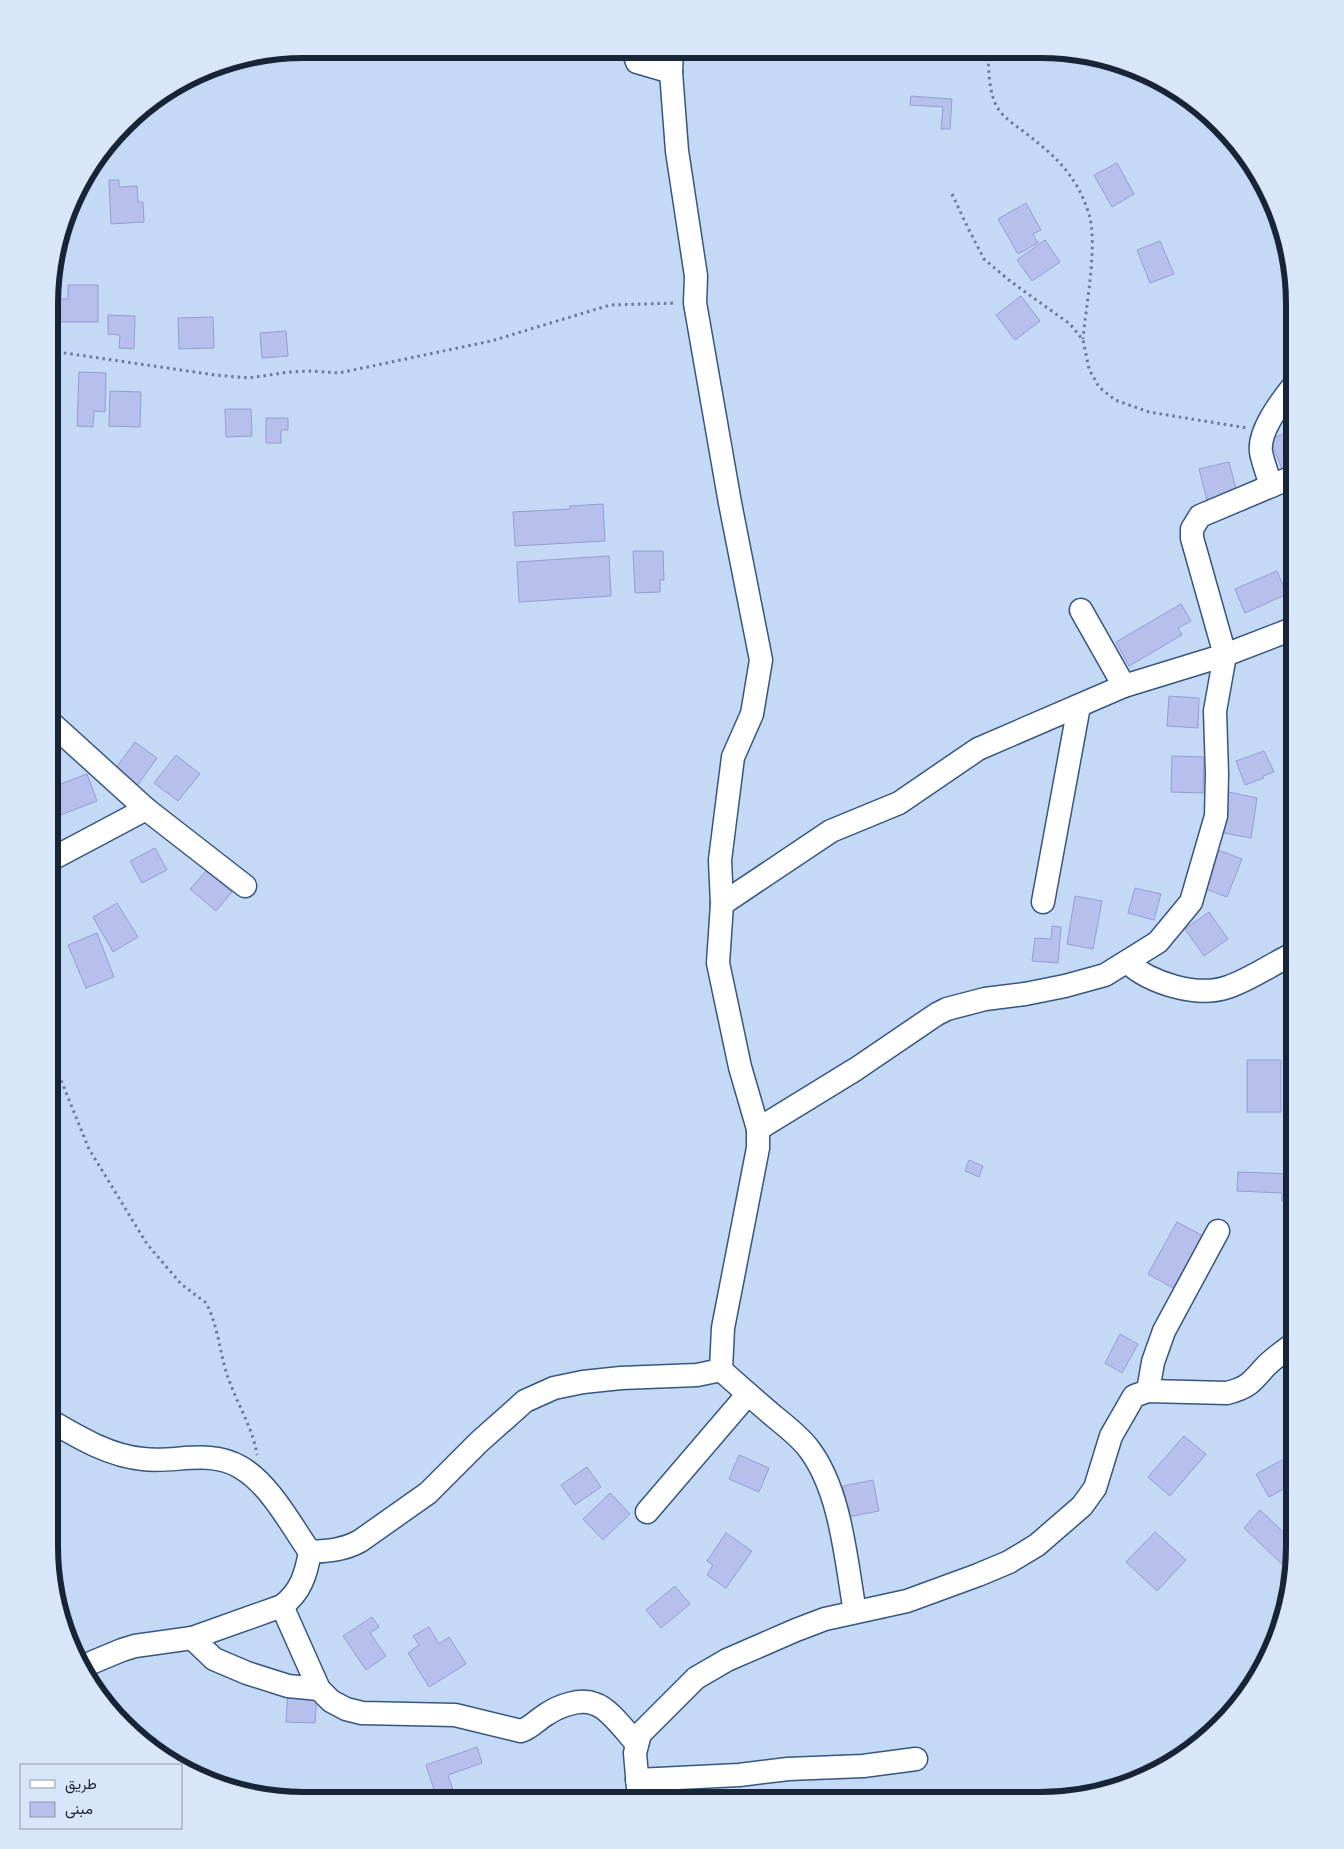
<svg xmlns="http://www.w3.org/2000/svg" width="1344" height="1849" font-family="'Exo 2',Vazirmatn,sans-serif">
<rect width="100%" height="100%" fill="#c4d9f6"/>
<g fill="#b7c0ec" stroke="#939dd0">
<polygon points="911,96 952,99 950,129 941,129 943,107 910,105"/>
<polygon points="1117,163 1134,194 1112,207 1094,175"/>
<polygon points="109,180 119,180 119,187 137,186 138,202 143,202 144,222 111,224"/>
<polygon points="1026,203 1041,230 1033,234 1038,243 1018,254 998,219"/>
<polygon points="1045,240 1060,262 1032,281 1017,260"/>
<polygon points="1160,241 1174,274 1150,283 1137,250"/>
<polygon points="68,285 98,285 98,322 57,322 57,299 68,299"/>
<polygon points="1021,296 1040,321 1015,340 996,315"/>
<polygon points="108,315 135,316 134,349 119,348 120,335 108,334"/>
<polygon points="213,317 214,348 179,349 178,318"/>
<polygon points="286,331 288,356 262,358 260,333"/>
<polygon points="79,372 106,373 105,412 94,411 93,427 77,426"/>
<polygon points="110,391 141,392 140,427 109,426"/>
<polygon points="1295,406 1295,464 1282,469 1270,439 1291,431 1283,410"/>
<polygon points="225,409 251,409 252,436 226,437"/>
<polygon points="266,418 288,418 288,430 281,430 281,443 266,443"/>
<polygon points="1229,462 1237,493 1207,500 1199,469"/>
<polygon points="603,504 605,541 515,546 513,512 570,509 570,506"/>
<polygon points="633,551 663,551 664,580 660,580 660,592 635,593"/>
<polygon points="609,556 611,596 519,602 517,562"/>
<polygon points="1277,571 1287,594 1245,613 1235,589"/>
<polygon points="1181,604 1191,621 1178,628 1182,635 1129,666 1116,642"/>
<polygon points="1169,696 1199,698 1198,728 1167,726"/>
<polygon points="135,742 157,758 135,789 112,773"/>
<polygon points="1264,751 1274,772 1263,776 1264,778 1245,785 1236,761"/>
<polygon points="176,755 200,774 178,801 154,783"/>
<polygon points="1172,756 1204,757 1203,793 1171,792"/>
<polygon points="87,774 97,801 50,819 50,788"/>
<polygon points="1224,791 1257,798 1251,838 1218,832"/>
<polygon points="155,848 167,870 142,883 130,861"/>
<polygon points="1213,848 1242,859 1227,897 1198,886"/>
<polygon points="206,871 232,892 216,911 190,889"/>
<polygon points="1135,888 1161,894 1154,920 1128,913"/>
<polygon points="1075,896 1102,901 1093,949 1067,944"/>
<polygon points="117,903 138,937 113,952 93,917"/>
<polygon points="1209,912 1228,939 1204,956 1185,929"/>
<polygon points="1052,926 1061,927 1058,963 1032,961 1035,938 1051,939"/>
<polygon points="97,933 114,977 86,988 68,945"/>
<rect x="1247" y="1060" width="34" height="52"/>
<polygon points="1295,1093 1295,1133 1288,1133 1286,1094"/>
<polygon points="969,1160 983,1166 979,1177 965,1171"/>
<polygon points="1238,1172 1295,1174 1295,1201 1282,1201 1282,1193 1237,1191"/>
<polygon points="1177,1222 1203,1236 1173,1288 1148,1274"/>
<polygon points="1290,1248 1295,1249 1295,1285 1288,1284"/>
<polygon points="1120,1334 1138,1344 1122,1373 1105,1363"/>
<polygon points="1184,1436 1206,1454 1170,1496 1148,1477"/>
<polygon points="1295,1453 1295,1483 1269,1497 1256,1474"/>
<polygon points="739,1455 769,1468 759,1492 729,1479"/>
<polygon points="587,1467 601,1487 575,1505 561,1485"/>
<polygon points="873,1480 879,1511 848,1517 843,1486"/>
<polygon points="610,1493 630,1514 603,1540 583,1519"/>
<polygon points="1260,1510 1295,1543 1295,1556 1285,1567 1244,1528"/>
<polygon points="1155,1532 1186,1560 1157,1591 1126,1562"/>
<polygon points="726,1533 752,1551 726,1588 707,1575 713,1565 707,1561"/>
<polygon points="675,1586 690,1604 661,1628 646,1610"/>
<polygon points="372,1617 379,1627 370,1633 386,1656 366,1670 343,1636"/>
<polygon points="429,1627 439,1644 449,1637 466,1664 429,1687 408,1653 419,1645 413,1636"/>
<polygon points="288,1692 317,1694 315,1723 286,1722"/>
<polygon points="477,1747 482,1763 448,1775 456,1799 437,1799 426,1765"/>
<polygon points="869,1789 874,1800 846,1800"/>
<polygon points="619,1790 620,1799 584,1799 583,1792"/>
</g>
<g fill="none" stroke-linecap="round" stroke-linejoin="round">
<g stroke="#37567f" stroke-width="25">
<g id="minor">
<polyline points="633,50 637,62 671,72"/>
<path d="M1271 486C1268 475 1263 463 1261 452 1258 431 1282 400 1295 384"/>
<polyline points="1081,610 1124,686"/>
<polyline points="50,722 146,809 245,886"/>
<polyline points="50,860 146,809"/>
<polyline points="1043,902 1079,706"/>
<polyline points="722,904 831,831 899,803 978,749 1124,686 1225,655 1295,628"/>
<path d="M1127 962C1150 983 1197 998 1228 987 1249 980 1269 966 1289 956L1295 950"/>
<polyline points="758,1129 856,1069 937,1014 947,1009 985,999 1025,994 1065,986 1105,975 1158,942 1191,902 1216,816 1217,774 1215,711 1225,655 1192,538 1192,529 1200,516 1295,476"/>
<path d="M721 1370C739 1386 757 1402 776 1418 787 1427 800 1437 809 1449 841 1491 846 1561 855 1612"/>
<polyline points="1148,1391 1153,1362 1164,1331 1218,1231"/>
<path d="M49 1420C78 1437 109 1456 143 1459 175 1463 210 1449 240 1467 269 1483 291 1525 310 1552 328 1551 344 1550 360 1541L428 1493 479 1442 525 1401 554 1388 583 1382 621 1378 697 1375 721 1370 723 1328 758 1148V1129L740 1067 718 963 722 904 720 860 733 757 752 714 761 660 730 503 695 303 696 276 677 151 671 72 672 50"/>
<polyline points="647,1512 748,1394"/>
<path d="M282 1606 319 1689 331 1701 346 1709 362 1713 455 1715 521 1731C531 1728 538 1719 547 1714 559 1706 580 1698 595 1704 609 1708 627 1733 637 1744"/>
<polyline points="192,1638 214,1659 247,1673 288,1686 319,1689"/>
<path d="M81 1667 122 1650 135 1646 192 1638 282 1606C301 1592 306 1574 310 1552"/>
<polyline points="637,1780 739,1775 788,1769 863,1766 916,1759"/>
<path d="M639 1799 635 1753 640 1734 696 1678 727 1660 796 1630 825 1619 907 1601 978 1575 1009 1562 1037 1545 1082 1506 1095 1488 1111 1436 1134 1396 1148 1391 1227 1393C1250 1387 1251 1382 1266 1366 1275 1357 1285 1350 1295 1343"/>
</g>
</g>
<g stroke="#6a7b92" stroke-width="3" stroke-dasharray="2.5 4" stroke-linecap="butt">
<path d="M988 51C989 69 988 90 997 107 1004 119 1017 126 1028 135 1058 158 1077 177 1089 214 1098 244 1086 306 1083 339"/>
<polyline points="952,194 968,228 984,259 1010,281 1070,324 1083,340 1089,369 1099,387 1115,400 1149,412 1247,428"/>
<polyline points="51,351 215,375 249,378 289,372 312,371 339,373 491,341 610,305 677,303"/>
<path d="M50 1057 58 1073 89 1149 147 1244 181 1284 205 1302 208 1307C219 1329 220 1357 229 1380 238 1406 253 1428 257 1455"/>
</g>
<use href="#minor" stroke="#fff" stroke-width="22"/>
</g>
<path d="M0 0H1344V1849H0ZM304 58H1040A246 246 0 0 1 1286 304V1546A246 246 0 0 1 1040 1792H304A246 246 0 0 1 58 1546V304A246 246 0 0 1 304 58Z" fill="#d8e6f9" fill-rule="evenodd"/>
<path fill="none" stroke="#172536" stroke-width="6" d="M304 58H1040A246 246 0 0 1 1286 304V1546A246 246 0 0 1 1040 1792H304A246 246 0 0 1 58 1546V304A246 246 0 0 1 304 58Z"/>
<rect x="20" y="1764" width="162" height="65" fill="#d8e6f9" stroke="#8b99ab"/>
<rect x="30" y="1780" width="25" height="8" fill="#ffffff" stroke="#8b99ab"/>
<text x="65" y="1789" font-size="15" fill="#172536">طريق</text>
<rect x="30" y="1802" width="25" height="15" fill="#b7c0ec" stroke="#8b99ab"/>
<text x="65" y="1814" font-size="15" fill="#172536">مبنى</text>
</svg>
